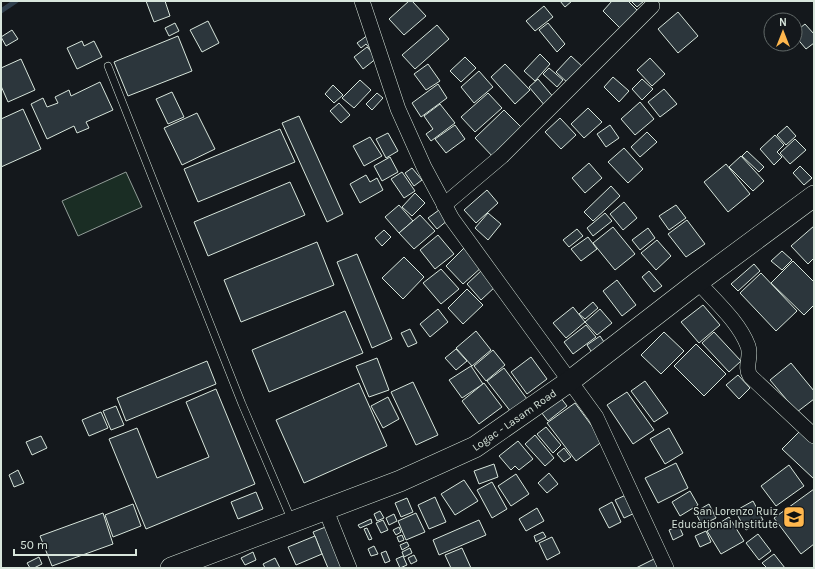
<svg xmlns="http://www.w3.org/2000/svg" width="815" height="569" font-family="Karla,sans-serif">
<rect width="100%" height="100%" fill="#14181c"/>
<polygon fill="#1a2d24" stroke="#939e99" points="126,172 142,207 78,236 62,201"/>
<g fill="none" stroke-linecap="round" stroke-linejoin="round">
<polyline stroke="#2f3f4d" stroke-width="5" points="1,11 16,1"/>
</g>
<g fill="#2c363c" stroke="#d8e6dc">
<polygon points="146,1 165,1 170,16 154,22"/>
<polygon points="409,1 412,1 426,16 404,35 389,19"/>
<polygon points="560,1 572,1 565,7"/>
<polygon points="612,1 628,1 639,12 621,29 603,11"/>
<polygon points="631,1 644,1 637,7"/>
<polygon points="544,6 553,17 535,31 526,21"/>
<polygon points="678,12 698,36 678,53 658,29"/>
<polygon points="208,21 219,43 202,52 190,30"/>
<polygon points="175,23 179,31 169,36 165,28"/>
<polygon points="548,23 565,44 557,52 539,30"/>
<polygon points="805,24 814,34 814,43 806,49 795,36 795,32"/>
<polygon points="437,25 449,39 415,69 402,55"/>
<polygon points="12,30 18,39 6,46 1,37"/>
<polygon points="368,35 371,50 366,44 361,48 357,43"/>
<polygon points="178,36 192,71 128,96 114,62"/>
<polygon points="82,41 84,46 94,41 102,57 77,69 67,48"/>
<polygon points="367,47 377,58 363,69 354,57"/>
<polygon points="540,54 550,64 535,81 524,71"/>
<polygon points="571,56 584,68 569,84 556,72"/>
<polygon points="465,57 476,68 461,82 450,71"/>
<polygon points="650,58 665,74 652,86 637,70"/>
<polygon points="21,59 35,90 8,102 1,86 1,68"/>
<polygon points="428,64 440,81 426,90 414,74"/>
<polygon points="505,64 530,90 515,104 491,77"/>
<polygon points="549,68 563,80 557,87 543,74"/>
<polygon points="479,71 493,87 474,103 461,87"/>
<polygon points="613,77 629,91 619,102 604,87"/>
<polygon points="538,79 555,99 546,107 529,87"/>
<polygon points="642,79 653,89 642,100 632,89"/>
<polygon points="360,80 371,90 354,108 342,98"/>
<polygon points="100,82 113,110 86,122 89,128 77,133 74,126 47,139 31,104 43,98 47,107 58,103 55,97 69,90 71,96"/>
<polygon points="438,84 447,98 421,117 412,103"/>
<polygon points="333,85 343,95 334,103 325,94"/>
<polygon points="664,89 677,104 660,117 648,102"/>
<polygon points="172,92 184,117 168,124 156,99"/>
<polygon points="377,93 383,98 372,110 366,104"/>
<polygon points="488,93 502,108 475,132 461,117"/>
<polygon points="640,102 654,119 635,135 621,119"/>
<polygon points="339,103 350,115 341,123 330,111"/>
<polygon points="440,104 455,123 431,141 426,134 433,129 424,116"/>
<polygon points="588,108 602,122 584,138 571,124"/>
<polygon points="23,109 41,149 1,167 1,119"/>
<polygon points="504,110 525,131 495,159 475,138"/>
<polygon points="197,113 215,149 182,165 164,128"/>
<polygon points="299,116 343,214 327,222 282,123"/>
<polygon points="560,118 576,135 561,149 545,132"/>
<polygon points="455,125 465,139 446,153 435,139"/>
<polygon points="610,125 619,138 606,147 597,134"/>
<polygon points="787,126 796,136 786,145 777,135"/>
<polygon points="280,129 295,162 198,202 184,169"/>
<polygon points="647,132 657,142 640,157 631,147"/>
<polygon points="388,133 398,151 386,158 376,139"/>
<polygon points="775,135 784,145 777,152 782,157 774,165 760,149"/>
<polygon points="370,137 382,156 364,166 353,146"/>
<polygon points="795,139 806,150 790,164 780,153"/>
<polygon points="624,148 643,169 628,183 608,162"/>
<polygon points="747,151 764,167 759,172 742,156"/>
<polygon points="741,156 764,181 753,191 729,167"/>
<polygon points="390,157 398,172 382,181 374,166"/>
<polygon points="589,163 602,178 585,193 572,178"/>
<polygon points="726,164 750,194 728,212 704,182"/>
<polygon points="800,166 812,178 804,185 793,173"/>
<polygon points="412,168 422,180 414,186 405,173"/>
<polygon points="402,172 415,191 404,198 391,179"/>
<polygon points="366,175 370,182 377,178 383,190 360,203 350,184"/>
<polygon points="290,182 305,215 208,256 194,222"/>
<polygon points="611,186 620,196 593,221 584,212"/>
<polygon points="487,190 498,203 476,223 464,210"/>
<polygon points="415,193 425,203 412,216 402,207"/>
<polygon points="624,202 637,218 623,230 610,214"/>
<polygon points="399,205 413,221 399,233 385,217"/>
<polygon points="676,205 686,218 669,230 659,216"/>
<polygon points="439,210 448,220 437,229 428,218"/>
<polygon points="488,213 501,224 488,240 475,228"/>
<polygon points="605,213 612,221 593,236 587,228"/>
<polygon points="420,215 435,231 414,249 399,233"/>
<polygon points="687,220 705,244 686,257 668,234"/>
<polygon points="814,226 814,258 808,264 791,246"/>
<polygon points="613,227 635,254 615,270 593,243"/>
<polygon points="648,228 655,238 640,250 632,240"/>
<polygon points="577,229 583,236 569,247 563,240"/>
<polygon points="384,230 391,237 382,246 375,238"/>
<polygon points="438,235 454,254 435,269 420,250"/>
<polygon points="588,237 597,249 581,261 571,249"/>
<polygon points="657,240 671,256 656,270 641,253"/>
<polygon points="317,242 334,285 241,322 224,280"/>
<polygon points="465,247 483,266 463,284 446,266"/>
<polygon points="782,251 792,260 782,270 771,261"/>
<polygon points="357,254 392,339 372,348 337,262"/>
<polygon points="404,257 424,277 403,299 382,278"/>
<polygon points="793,261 814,282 814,305 804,315 771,283"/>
<polygon points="754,264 760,271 738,291 731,284"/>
<polygon points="441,269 459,289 441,304 423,283"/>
<polygon points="482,270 496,286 481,300 467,284"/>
<polygon points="649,271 662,286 654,292 642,277"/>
<polygon points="761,273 797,311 776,331 740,293"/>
<polygon points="617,280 636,305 622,316 603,291"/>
<polygon points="467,289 483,305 463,324 448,308"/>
<polygon points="593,302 598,308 585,319 579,314"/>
<polygon points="703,305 720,325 699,343 681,322"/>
<polygon points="573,307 585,322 566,338 553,323"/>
<polygon points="438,309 448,322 430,337 420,324"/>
<polygon points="600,309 612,323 597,335 585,322"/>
<polygon points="345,311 363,353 269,392 252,350"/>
<polygon points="586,325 596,337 573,354 564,342"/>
<polygon points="410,329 417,343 408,347 401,333"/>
<polygon points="476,331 491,350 472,366 456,348"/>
<polygon points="664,332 684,351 661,374 641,355"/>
<polygon points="714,332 741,361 729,372 702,343"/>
<polygon points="600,336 606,345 593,354 587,345"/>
<polygon points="696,344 726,374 704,396 674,366"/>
<polygon points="456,349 467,361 456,370 445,358"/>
<polygon points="493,350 505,365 486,381 474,366"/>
<polygon points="531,357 547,379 527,394 511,372"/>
<polygon points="377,358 389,390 369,397 356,366"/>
<polygon points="207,361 216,384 126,421 117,398"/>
<polygon points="791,363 814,391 814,399 797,412 770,380"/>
<polygon points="471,366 483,384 462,398 449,380"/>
<polygon points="504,368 527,399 511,412 487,381"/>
<polygon points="738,375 750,388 739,399 726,385"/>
<polygon points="645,381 668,413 654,422 631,391"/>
<polygon points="413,382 438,435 416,445 391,392"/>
<polygon points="359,383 387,446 304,483 276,420"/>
<polygon points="484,383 502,407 479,424 462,401"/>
<polygon points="216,389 255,484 146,529 109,439 137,428 157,478 209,457 186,402"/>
<polygon points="627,392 654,430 633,444 607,405"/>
<polygon points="557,393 567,406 548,421 538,408"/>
<polygon points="388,397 399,419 383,428 371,406"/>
<polygon points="575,403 603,441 576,461 547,423"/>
<polygon points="116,406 124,425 111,430 103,411"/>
<polygon points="101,412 108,428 89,436 82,420"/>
<polygon points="546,427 561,445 553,453 537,434"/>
<polygon points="669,428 683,453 665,464 650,439"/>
<polygon points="800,431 814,444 814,479 782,449"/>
<polygon points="535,435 554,458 545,466 525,444"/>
<polygon points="41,436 47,448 32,455 26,442"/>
<polygon points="518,441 533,459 519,470 515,466 511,470 499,456"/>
<polygon points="564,448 571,457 564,462 557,454"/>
<polygon points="676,463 688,488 658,503 645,478"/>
<polygon points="494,464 498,477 479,484 474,471"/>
<polygon points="789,465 804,486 776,506 761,486"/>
<polygon points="18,470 24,483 14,487 9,475"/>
<polygon points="549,473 558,484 547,493 538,483"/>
<polygon points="516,474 529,494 511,506 498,486"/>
<polygon points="464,480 478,501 455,515 441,494"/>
<polygon points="492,482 507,509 492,518 477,490"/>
<polygon points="814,489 814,544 801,554 774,518"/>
<polygon points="690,491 698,505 680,516 672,502"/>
<polygon points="256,492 263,509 238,519 231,502"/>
<polygon points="628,494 637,512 624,518 615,500"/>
<polygon points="435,497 446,522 429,529 418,505"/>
<polygon points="407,498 413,512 401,517 395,503"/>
<polygon points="753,501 763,520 746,530 735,511"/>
<polygon points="612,502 621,522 609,528 599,509"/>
<polygon points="133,504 141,526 113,537 105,515"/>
<polygon points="709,504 716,518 702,525 695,512"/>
<polygon points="537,508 544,521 526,531 519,519"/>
<polygon points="380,511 384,518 377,521 374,514"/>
<polygon points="103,513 113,544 52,566 40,536"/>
<polygon points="416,513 425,532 406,540 398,521"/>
<polygon points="394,514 397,521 389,525 386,518"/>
<polygon points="729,517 744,541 721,554 707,531"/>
<polygon points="371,519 372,523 360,528 358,525"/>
<polygon points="383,520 388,530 381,533 376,523"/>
<polygon points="479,520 486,535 439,555 433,540"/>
<polygon points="328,526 345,568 328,568 313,532"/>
<polygon points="679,526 683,535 673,540 669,530"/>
<polygon points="399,527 401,532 396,535 393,530"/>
<polygon points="367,528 372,539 369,540 364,529"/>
<polygon points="706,531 711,542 700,547 695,536"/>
<polygon points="543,532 546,537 536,542 534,536"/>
<polygon points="758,534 771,551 759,560 746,543"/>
<polygon points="402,535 404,540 399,542 397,537"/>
<polygon points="315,536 322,554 296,565 288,547"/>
<polygon points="552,537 560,553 547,560 539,543"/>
<polygon points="407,542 409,546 402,550 400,545"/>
<polygon points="374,546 378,554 371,556 368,549"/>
<polygon points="410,548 412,553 404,557 402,552"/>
<polygon points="462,548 471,568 451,568 445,555"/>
<polygon points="386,551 390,561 385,563 381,553"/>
<polygon points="253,552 256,560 245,565 241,558"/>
<polygon points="774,554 785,568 767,568 762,563"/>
<polygon points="414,555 417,561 411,564 408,558"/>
<polygon points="403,556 407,565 400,568 396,559"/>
<polygon points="39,557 42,564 34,568 30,568 27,563"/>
<polygon points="275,558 280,568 265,568 263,564"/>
<polygon points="654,559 658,568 636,568"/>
</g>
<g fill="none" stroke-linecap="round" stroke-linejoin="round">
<g stroke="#d8e6dc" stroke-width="8">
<polyline id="lane" points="108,66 242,404 292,521"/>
</g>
<g stroke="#d8e6dc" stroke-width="16">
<g id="street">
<polyline points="362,1 398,109 424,167 452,219 596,417 666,568"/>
<polyline points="444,205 502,156 652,6"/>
<path d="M698 282C715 301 739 322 748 346 752 357 744 366 750 376L814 436"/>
<polyline points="325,508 349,568"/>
</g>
</g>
<g stroke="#d8e6dc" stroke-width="22">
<g id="secondary">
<path id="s1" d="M171 568 400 481 475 447 570 381 698 282 814 196"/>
</g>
</g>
<use href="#lane" stroke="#14181c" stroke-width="7"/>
<use href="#street" stroke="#14181c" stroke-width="15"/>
<use href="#secondary" stroke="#14181c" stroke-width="21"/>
</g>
<defs>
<g id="school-square" transform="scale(1.15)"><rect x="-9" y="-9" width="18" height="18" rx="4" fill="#ffb74d" stroke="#14181c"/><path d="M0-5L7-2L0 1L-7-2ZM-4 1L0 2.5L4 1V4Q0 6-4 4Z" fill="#111"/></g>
</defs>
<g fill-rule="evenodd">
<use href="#school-square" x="794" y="517"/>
</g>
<g text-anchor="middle" stroke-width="3" stroke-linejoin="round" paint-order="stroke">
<g font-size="11" fill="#d8e6dc" stroke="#14181c">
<text dy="4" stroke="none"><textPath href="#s1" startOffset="375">Logac - Lasam Road</textPath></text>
</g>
<g font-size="11" fill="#d8e6dc" stroke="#14181c" text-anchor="end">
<text x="778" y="515">San Lorenzo Ruiz<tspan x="778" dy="13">Educational Institute</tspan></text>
</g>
</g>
<rect width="815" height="569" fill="none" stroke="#d8e6dc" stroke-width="4"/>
<g transform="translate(783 32)"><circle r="19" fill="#14181c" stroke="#626a69"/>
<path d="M0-3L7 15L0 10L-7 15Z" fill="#ffb74d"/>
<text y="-6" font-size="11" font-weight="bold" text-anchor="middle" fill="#d8e6dc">N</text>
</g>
<path d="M14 549v6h122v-6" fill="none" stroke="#d8e6dc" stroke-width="2"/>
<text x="20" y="549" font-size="12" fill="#d8e6dc" stroke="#14181c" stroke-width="3" paint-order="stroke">50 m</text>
</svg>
